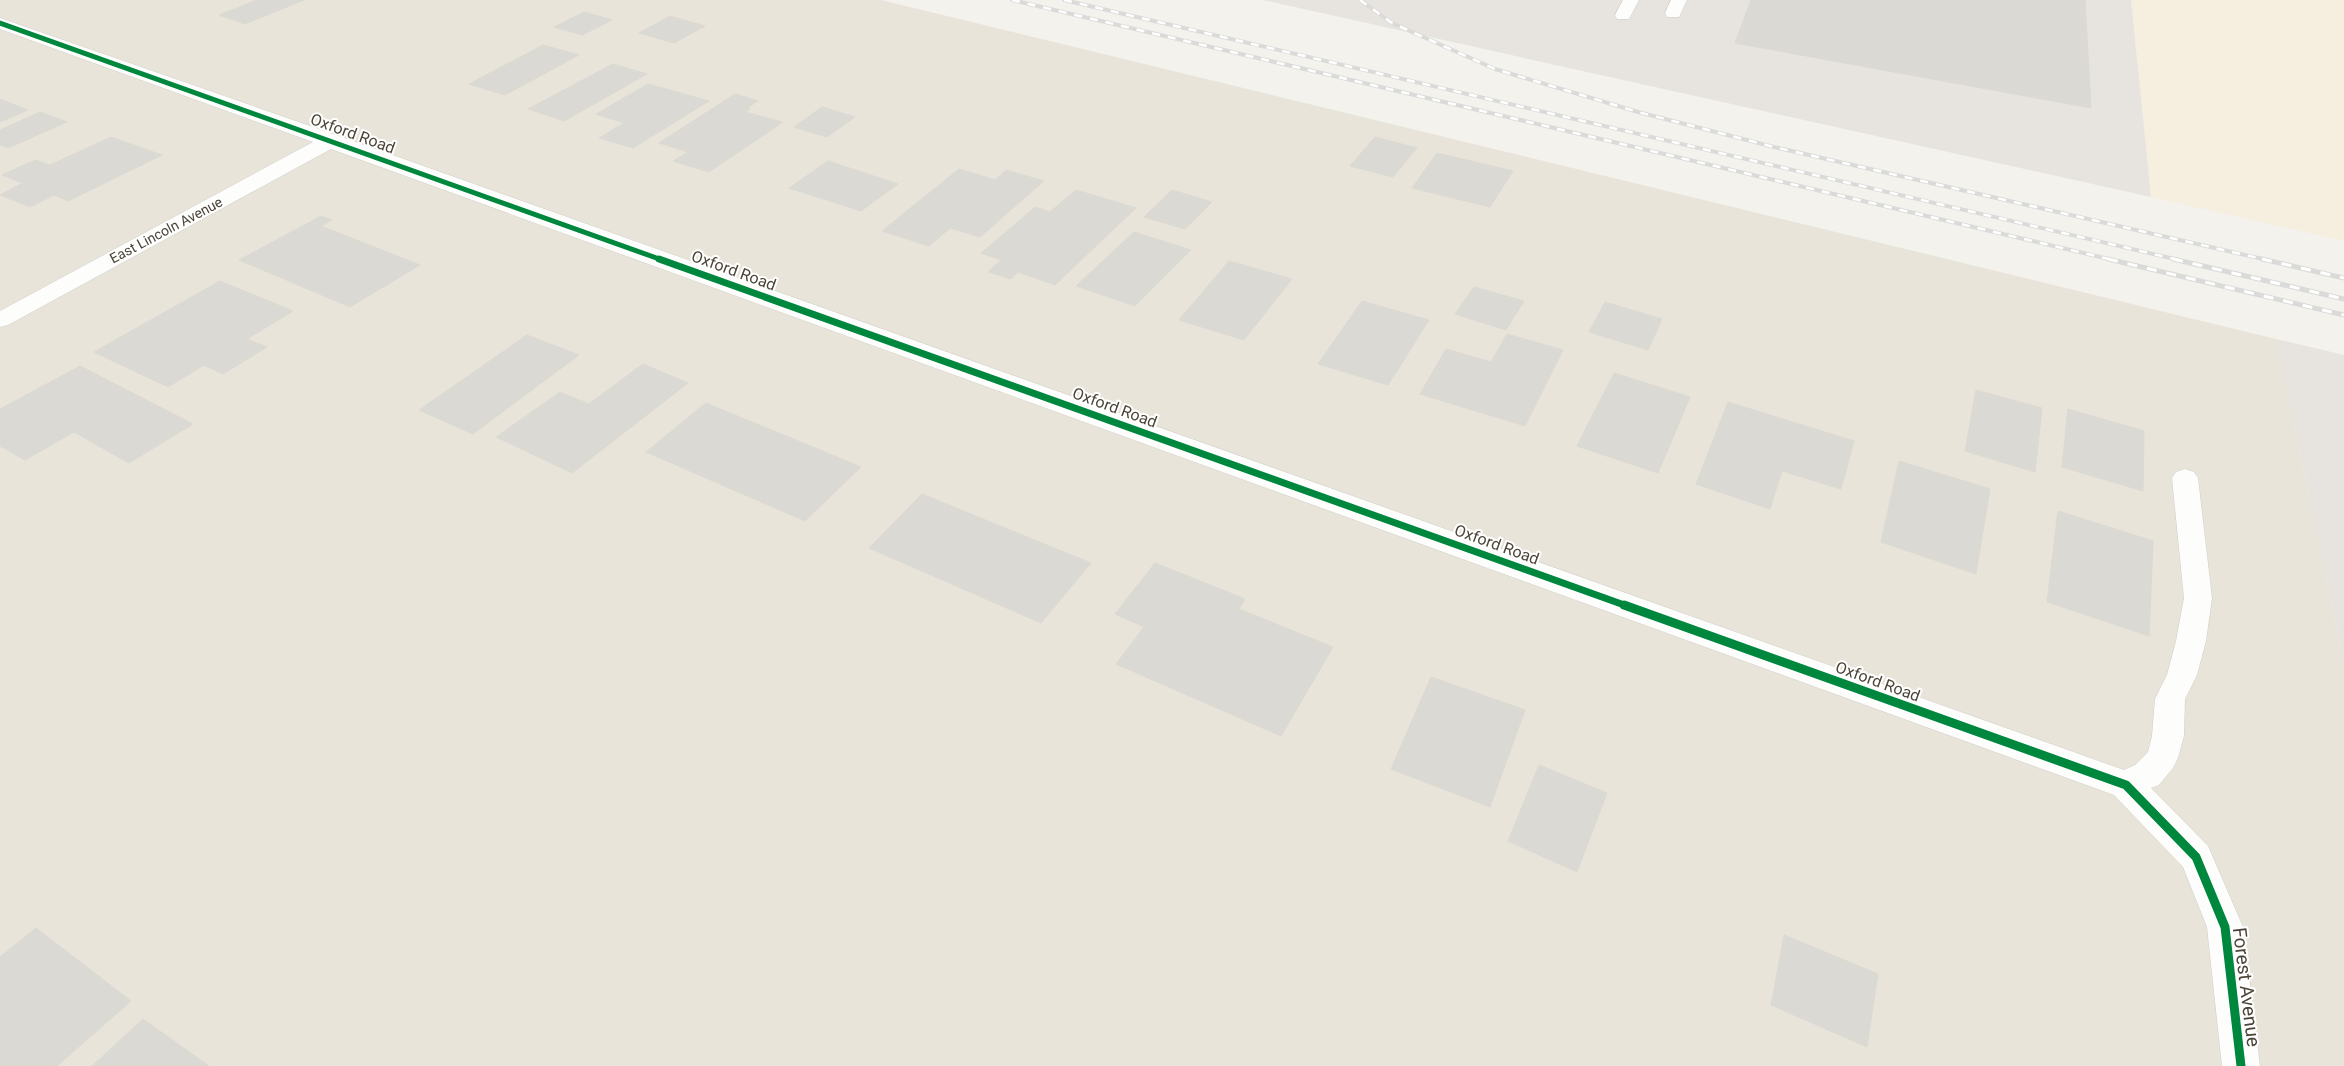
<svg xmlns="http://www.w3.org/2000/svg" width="2344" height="1066" font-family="Roboto,sans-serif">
<rect width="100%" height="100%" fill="#f3f2ed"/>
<polygon fill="#e8e4da" points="0,0 881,0 2276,339 2344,662 2344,1066 0,1066"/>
<polygon fill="#f6eedf" points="2131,0 2344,0 2344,241 2151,197"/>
<g fill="#e7e3de">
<polygon points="1263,0 2131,0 2151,197"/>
<polygon points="2276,339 2344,355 2344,662"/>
</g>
<g fill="#dbd9d3" stroke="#dcd9d3">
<polygon points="257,0 304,0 245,24 219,15"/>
<polygon points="1751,0 2085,0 2091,108 1735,43"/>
<polygon points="584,12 612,20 582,35 554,27"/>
<polygon points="670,16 705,26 674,43 639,33"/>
<polygon points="543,45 579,55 505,95 469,84"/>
<polygon points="613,64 647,74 564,121 528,109"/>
<polygon points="648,84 709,101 633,148 599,138 624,123 596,114"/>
<polygon points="735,94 758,101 747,108 750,109 745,112 783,122 709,172 673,161 688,152 659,143"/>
<polygon points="0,99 28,110 0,122"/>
<polygon points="822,107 855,117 827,137 794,127"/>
<polygon points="40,112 67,122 8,148 0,145 0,130"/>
<polygon points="111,137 162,155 68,201 54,195 30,207 0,195 23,183 2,175 35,160 50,165"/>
<polygon points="1375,137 1417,148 1393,177 1350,166"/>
<polygon points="1437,153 1513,171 1490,207 1412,188"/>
<polygon points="828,161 898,184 861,211 789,188"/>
<polygon points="959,169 995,180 1006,170 1044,181 980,237 950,228 929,246 882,231"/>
<polygon points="1076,190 1136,208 1055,285 1018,272 1011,279 988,272 1001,260 981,253 1035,207 1050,212"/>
<polygon points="1172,190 1212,202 1185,229 1144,217"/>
<polygon points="321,216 332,220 321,226 420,265 350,307 239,260"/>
<polygon points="1134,232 1191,250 1135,306 1076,286"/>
<polygon points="1229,261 1292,279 1244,340 1179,320"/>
<polygon points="220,281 293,311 247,339 267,347 223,374 204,365 168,387 94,352"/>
<polygon points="1474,287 1524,301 1506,330 1455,314"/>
<polygon points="1362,301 1429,320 1388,385 1318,364"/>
<polygon points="1605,302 1662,319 1648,350 1589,332"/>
<polygon points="1507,334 1563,350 1525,426 1420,394 1446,349 1491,362"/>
<polygon points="527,335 579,355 473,434 419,410"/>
<polygon points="643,364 688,383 572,473 496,437 560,392 589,404"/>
<polygon points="80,366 193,424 129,463 74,432 25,460 0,446 0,409"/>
<polygon points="1614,373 1690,397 1658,473 1577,446"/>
<polygon points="1976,390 2042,408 2035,472 1965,451"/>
<polygon points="1728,402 1854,441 1841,489 1782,471 1770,509 1696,484"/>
<polygon points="706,403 861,467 805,521 646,452"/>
<polygon points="2068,409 2144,431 2143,491 2062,467"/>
<polygon points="1899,461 1990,489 1976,574 1881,542"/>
<polygon points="922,494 1091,563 1041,623 869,548"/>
<polygon points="2058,511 2153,541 2149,636 2047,602"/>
<polygon points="1155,563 1245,599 1239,609 1333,647 1281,736 1116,664 1144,627 1115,614"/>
<polygon points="1431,677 1525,710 1490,807 1391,769"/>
<polygon points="1539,765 1607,793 1577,872 1508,841"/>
<polygon points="36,928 131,1001 57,1066 0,1066 0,957"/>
<polygon points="1784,935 1878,974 1867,1047 1771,1005"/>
<polygon points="143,1019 209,1066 92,1066"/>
</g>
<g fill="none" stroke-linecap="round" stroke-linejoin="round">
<g stroke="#d0cec9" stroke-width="1">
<g id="minor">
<polygon points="1623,0 1639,0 1629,19 1617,19 1615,15"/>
<polygon points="1671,0 1687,0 1679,17 1667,17 1665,13"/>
<polygon points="0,18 339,136 2124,770 2135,765 2148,752 2152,736 2155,699 2167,675 2176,641 2184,598 2172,478 2176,472 2185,469 2194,472 2198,478 2212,598 2206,641 2197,675 2185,699 2184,736 2178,758 2173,768 2159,785 2151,788 2208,846 2243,927 2260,1066 2222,1066 2207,927 2183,867 2114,795 331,149 8,325 0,327 0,311 313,142 0,29"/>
</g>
</g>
<use href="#minor" fill="#fdfdfc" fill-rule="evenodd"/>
<g stroke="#dadad9" stroke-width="4">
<g id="rail-far1">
<polyline points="1012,0 2113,260"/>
<polyline points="1064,0 2179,260"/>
<polyline points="1360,0 1392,23 1495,69 1638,112 1774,147 2267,260"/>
</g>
</g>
<g stroke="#dadad9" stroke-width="5">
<g id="rail">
<polyline points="2108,259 2344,315"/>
<polyline points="2173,259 2344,299"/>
<polyline points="2262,259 2344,278"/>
</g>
</g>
<use href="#rail-far1" stroke="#fff" stroke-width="2.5" stroke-dasharray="8" stroke-linecap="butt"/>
<use href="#rail" stroke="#fff" stroke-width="3" stroke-dasharray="10" stroke-linecap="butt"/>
<g stroke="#fff" stroke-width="7">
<polyline id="cycleway-far2" points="0,23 662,260"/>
</g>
<g stroke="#fff" stroke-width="10">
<polyline id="cycleway-far1" points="659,259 1627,606"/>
</g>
<g stroke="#fff" stroke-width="12">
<polyline id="cycleway" points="1624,605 2126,785 2196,857 2225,927 2241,1066"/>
</g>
<use href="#cycleway-far2" stroke="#00873e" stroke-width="5"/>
<use href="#cycleway-far1" stroke="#00873e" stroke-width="7"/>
<use href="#cycleway" stroke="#00873e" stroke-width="9"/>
</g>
<g text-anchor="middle" stroke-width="4" stroke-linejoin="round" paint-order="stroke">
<g font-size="14" fill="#4b4437" stroke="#fff">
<text transform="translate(166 230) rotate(-28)" y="5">East Lincoln Avenue</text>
</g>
<g font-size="16" fill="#4b4437" stroke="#fff">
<text transform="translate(353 133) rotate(20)" y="6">Oxford Road</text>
<text transform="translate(734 270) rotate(20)" y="6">Oxford Road</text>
<text transform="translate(1115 407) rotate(20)" y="6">Oxford Road</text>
<text transform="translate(1497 544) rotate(20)" y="6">Oxford Road</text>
<text transform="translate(1878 681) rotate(20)" y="6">Oxford Road</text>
</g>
<g font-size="19" fill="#4b4437" stroke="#fff">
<text transform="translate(2247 987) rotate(83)" y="7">Forest Avenue</text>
</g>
</g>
</svg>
